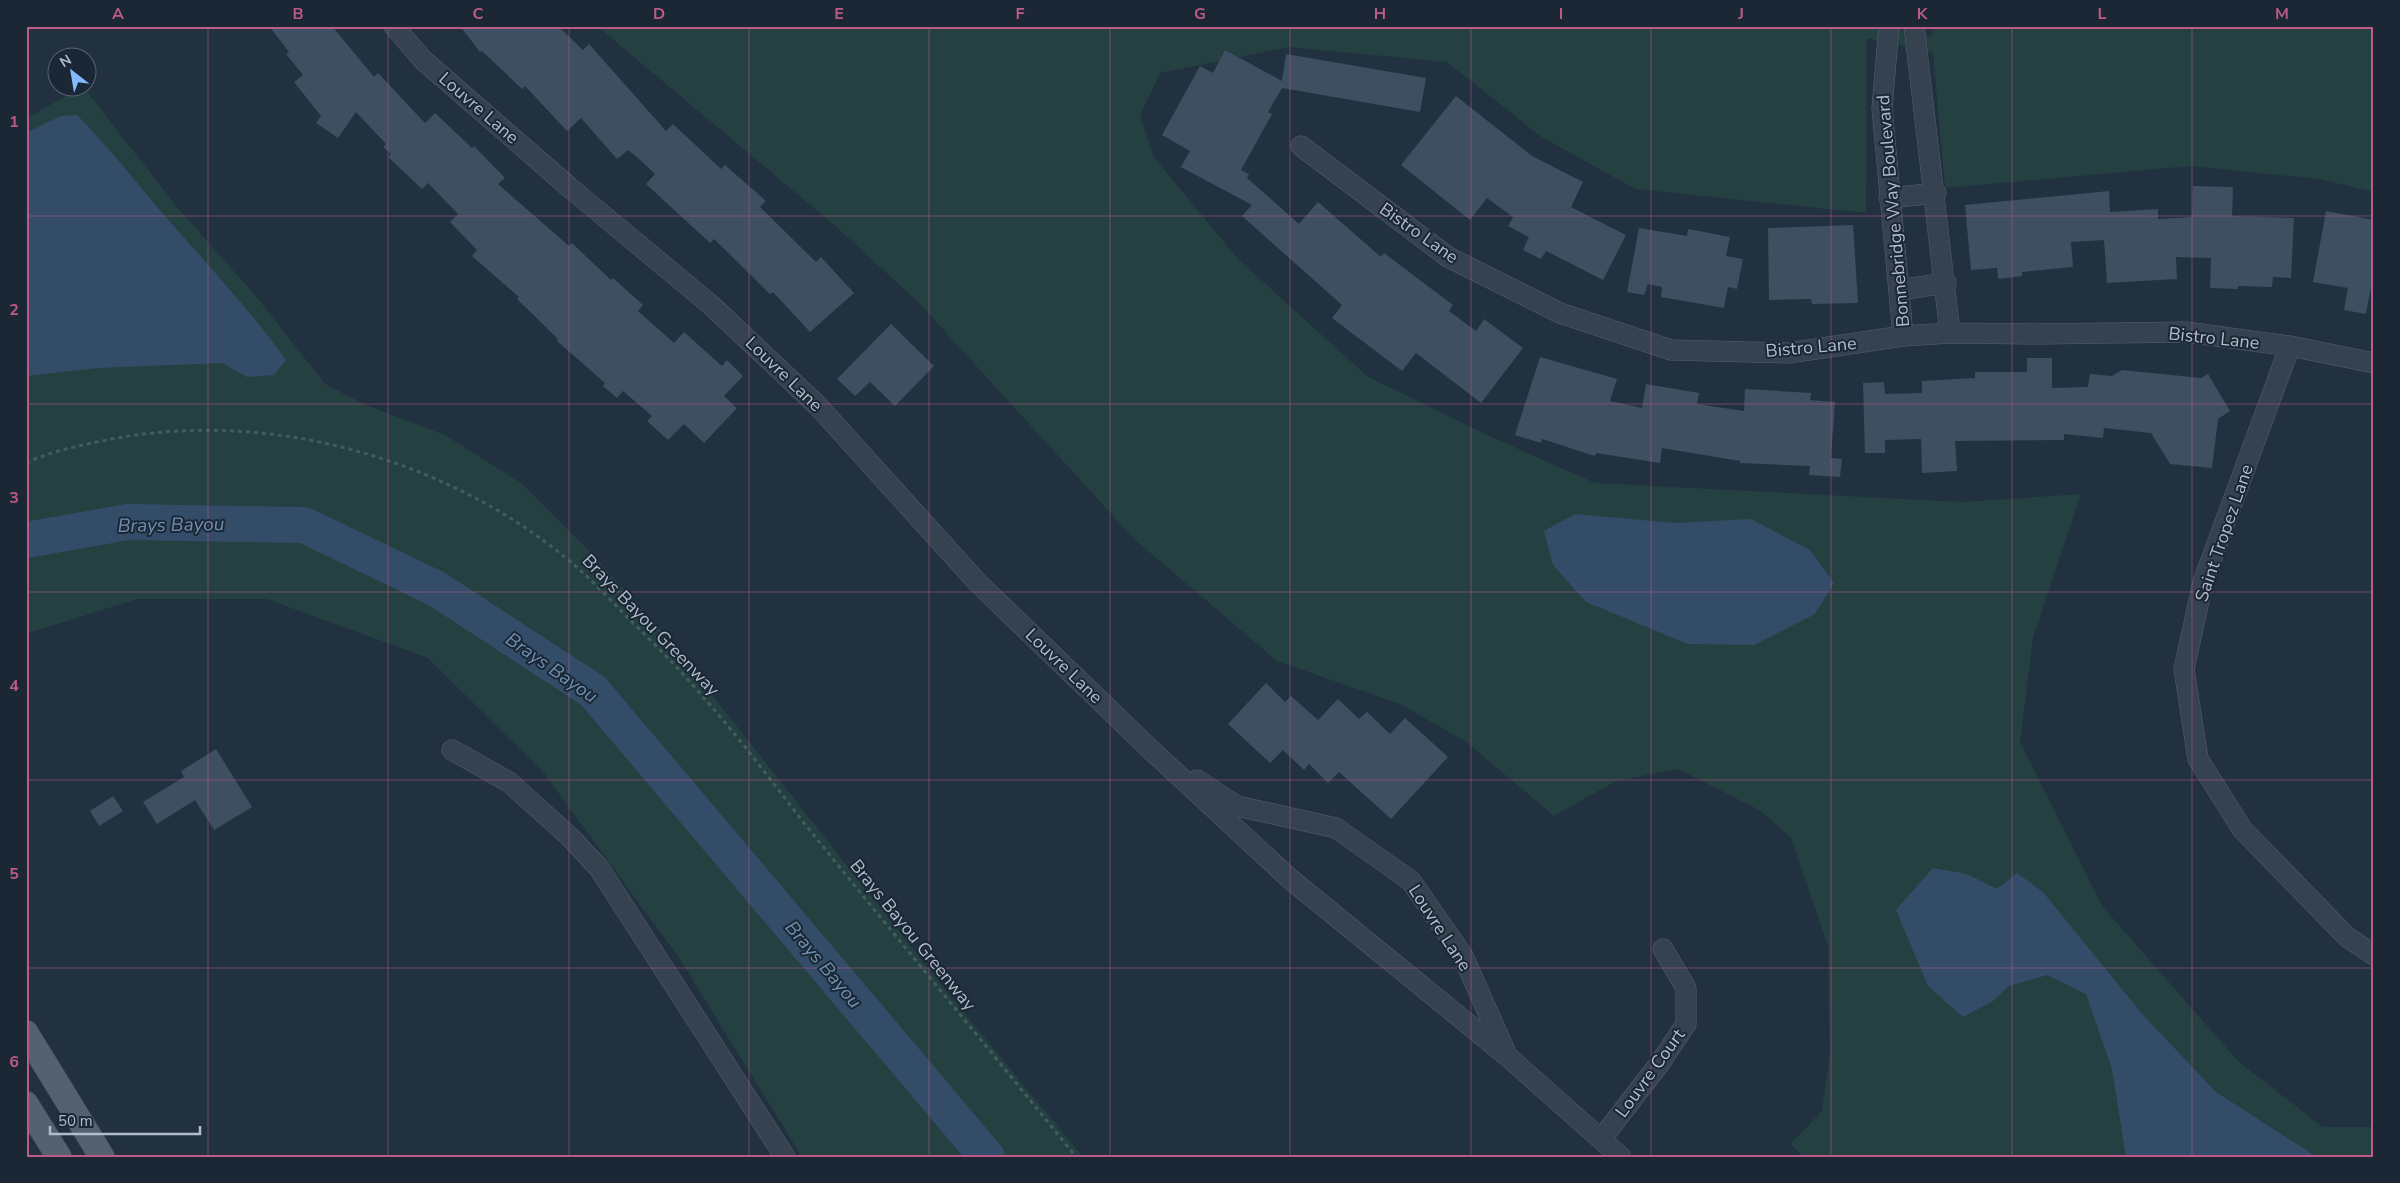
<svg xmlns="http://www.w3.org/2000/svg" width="2400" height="1183" font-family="'Nunito Sans',sans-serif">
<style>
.green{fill:#244041}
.water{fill:#334d69}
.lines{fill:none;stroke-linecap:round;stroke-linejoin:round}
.river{stroke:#334d69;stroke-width:36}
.building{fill:#3d4f60}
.minor-casing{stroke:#54606e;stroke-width:21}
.major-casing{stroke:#424e5c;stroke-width:26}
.path{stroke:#425d5e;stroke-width:3;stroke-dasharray:4 4;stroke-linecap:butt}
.minor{stroke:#364250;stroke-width:20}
.major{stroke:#546170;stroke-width:25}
.grid{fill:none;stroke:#bc5a88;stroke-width:1;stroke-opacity:0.55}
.labels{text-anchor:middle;stroke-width:4;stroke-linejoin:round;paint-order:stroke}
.street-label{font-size:18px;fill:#b2bdcb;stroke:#1b2735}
.water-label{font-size:19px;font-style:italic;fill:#6f90b1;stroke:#1b2735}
.neatline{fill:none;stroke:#bc5a88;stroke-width:2}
.grid-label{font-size:16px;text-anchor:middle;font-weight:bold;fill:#bc5a88}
</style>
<rect width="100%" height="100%" fill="#213140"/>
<path class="green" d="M597 26H1884L1932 36V26H2374V192L2319 179 2190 166 1945 188 1933 53 1867 38 1866 213 1635 189 1540 136 1447 62 1289 47 1160 73 1140 116 1154 157 1237 258 1368 377 1496 439 1595 483 1962 502 2081 494 2033 638 2020 742 2102 906 2239 1062 2323 1127H2374V1157H1804L1790 1144 1822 1111 1830 1053 1828 946 1791 838 1761 811 1678 769 1616 781 1554 816 1465 741 1400 704 1277 661 1134 539 918 302 840 230Z
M79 88H84L177 207 255 295 325 384 366 405 445 435 521 483 588 550 660 629 947 992 1083 1157H802L679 958 544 773 428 658 267 599H137L26 634V119Z"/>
<path class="water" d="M77 115C108 146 135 181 164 215 206 263 249 309 286 360L274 375 247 377 222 363 98 368 26 376V133L61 116Z
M1575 514 1675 523 1751 519 1810 550 1834 583 1815 614 1754 645 1688 644 1586 602 1553 565 1544 531Z
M1933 868 1967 874 1997 889 2017 873 2043 892 2143 1015 2216 1092 2312 1154 2313 1157H2126L2112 1069 2086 994 2047 975 2009 986 1993 1001 1963 1017 1928 986 1896 910Z"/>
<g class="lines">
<path class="river" d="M26 540 128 522 304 525 437 589 593 691 987 1157"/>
</g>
<path class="building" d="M269 26H332L374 77 378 73 425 123 435 113 472 148 474 146 505 178 498 184 569 246 572 243 611 280 613 278 643 305 638 311 674 343 684 332 722 366 727 360 743 376 724 396 737 408 704 443 684 424 668 440 647 421 652 416 623 391 617 398 603 386 605 383 557 341 558 339 517 299 519 297 472 256 477 250 450 222 458 214 428 183 422 189 388 157 391 154 383 147 386 144 356 112 338 138 316 123 321 116 294 82 303 75 286 54 289 52Z
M460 26H558L583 50 589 44 666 131 673 124 721 169 725 165 766 201 760 207 816 262 821 257 854 293 810 332 773 292 770 294 714 239 710 243 646 184 655 174 638 158 628 150 617 159 581 118 567 131 525 86 522 89 482 51 480 52Z
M1225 50 1282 81 1286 54 1426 78 1420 112 1282 88 1268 112 1272 114 1241 170 1249 174 1247 178 1299 224 1318 202 1381 257 1384 253 1453 305 1449 311 1476 331 1484 319 1523 348 1481 403 1416 353 1402 371 1332 318 1342 305 1242 216 1252 205 1181 167 1190 151 1162 135 1200 66 1213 73Z
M1456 96 1532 156 1583 182 1571 207 1626 235 1603 280 1546 251 1541 259 1523 250 1529 237 1508 226 1513 217 1487 198 1470 220 1401 165Z
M2193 186 2233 187 2232 216 2294 218 2291 278 2273 277 2272 287 2238 286V289L2210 288 2211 258 2176 257 2177 279 2107 283 2104 240 2071 242 2073 267 2022 272V276L1998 279 1997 268 1971 270 1965 205 2109 191 2110 212 2158 209V219L2192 217Z
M2326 211 2374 220V288L2371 287 2366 314 2344 310 2348 288 2313 282Z
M1853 225 1858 303 1812 304 1811 299 1769 300 1768 228Z
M1639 228 1687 236 1688 229 1730 237 1726 256 1743 259 1737 289 1728 287 1724 308 1661 297 1662 287 1648 284 1644 295 1627 292Z
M891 324 934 366 895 406 870 382 855 396 837 379Z
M1540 357 1617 379 1610 401 1642 408 1646 384 1699 393 1697 404 1744 411 1745 389 1811 393 1810 400 1835 402 1831 458 1842 459 1840 477 1809 475 1810 466 1740 463V461L1662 448 1660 463 1596 453 1595 456 1542 439 1541 443 1515 435Z
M2027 358H2052V388L2088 387 2090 374 2112 376 2122 370 2201 378 2208 374 2230 411 2218 419 2212 468 2170 464 2151 433 2104 428 2103 438 2064 434V440L1955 441 1957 471 1922 473 1921 439 1885 440V453H1865L1863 383 1884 382 1885 394 1922 393V381L1975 378V372H2027Z
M1266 683 1285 702 1291 696 1318 720 1338 699 1359 719 1367 712 1390 734 1405 718 1448 757 1391 819 1339 772 1328 783 1309 764 1304 770 1283 750 1270 763 1228 724Z
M216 749 252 807 214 830 195 800 157 824 143 802 184 777 181 771Z
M113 796 123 811 99 826 90 811Z"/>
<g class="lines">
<g class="minor-casing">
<path id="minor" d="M394 26 423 60 569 187 711 305 818 406 978 583 1149 748 1289 878 1506 1055 1621 1157
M1889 26 1882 108 1903 336
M1914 26 1950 333
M1301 146 1448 257 1560 313 1671 350 1789 353 1903 336 1950 333 2039 334 2186 332 2290 346 2374 363
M1889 198 1936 193
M1899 290 1946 283
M2290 346 2203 582 2184 669 2198 759 2242 829 2347 937 2374 955
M452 750 509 782 570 837 599 868 785 1157
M1197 780 1237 806 1336 828 1411 881 1463 956 1505 1051
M1602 1138 1660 1063 1686 1024V988L1663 949"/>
</g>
<g class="major-casing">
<path id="major" d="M26 1033 102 1157
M26 1104 59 1157"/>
</g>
<path class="path" d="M26 463C54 450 82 445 112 439 264 410 434 455 556 550 582 570 604 593 626 616 650 640 675 664 697 690 735 732 769 778 804 823 894 935 986 1045 1076 1157"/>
<use href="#minor" class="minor"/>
<use href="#major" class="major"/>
</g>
<path class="grid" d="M208 26V1157M388 26V1157M569 26V1157M749 26V1157M929 26V1157M1110 26V1157M1290 26V1157M1471 26V1157M1651 26V1157M1831 26V1157M2012 26V1157M2192 26V1157M26 216H2374M26 404H2374M26 592H2374M26 780H2374M26 968H2374"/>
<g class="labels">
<g class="street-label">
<text transform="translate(479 108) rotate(41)" y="6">Louvre Lane</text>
<text transform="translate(1893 211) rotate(-95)" y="6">Bonnebridge Way Boulevard</text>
<text transform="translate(1419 233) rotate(35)" y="6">Bistro Lane</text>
<text transform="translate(2214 338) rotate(6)" y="6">Bistro Lane</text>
<text transform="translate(1811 347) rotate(-5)" y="6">Bistro Lane</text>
<text transform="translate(784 374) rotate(44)" y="6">Louvre Lane</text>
<text transform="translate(2224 533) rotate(-71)" y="6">Saint Tropez Lane</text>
<text transform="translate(651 625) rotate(46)" y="6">Brays Bayou Greenway</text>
<text transform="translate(1064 666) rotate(44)" y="6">Louvre Lane</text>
<text transform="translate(1440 928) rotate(57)" y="6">Louvre Lane</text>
<text transform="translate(913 935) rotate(51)" y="6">Brays Bayou Greenway</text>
<text transform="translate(1650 1073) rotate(-54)" y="6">Louvre Court</text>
</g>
<g class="water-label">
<text transform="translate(171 524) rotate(-1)" y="7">Brays Bayou</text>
<text transform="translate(552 667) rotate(35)" y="7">Brays Bayou</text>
<text transform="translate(824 964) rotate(50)" y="7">Brays Bayou</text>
</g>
</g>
<rect width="2400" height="1183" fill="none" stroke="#1b2735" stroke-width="55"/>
<g transform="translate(72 72) rotate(329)"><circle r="24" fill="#1b2735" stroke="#576371"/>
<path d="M0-4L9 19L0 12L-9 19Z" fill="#83bbff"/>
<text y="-8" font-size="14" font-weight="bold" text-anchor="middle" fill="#b2bdcb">N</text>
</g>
<path d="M50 1126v8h150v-8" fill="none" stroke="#b2bdcb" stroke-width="2.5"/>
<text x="58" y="1126" font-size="15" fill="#b2bdcb" stroke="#1b2735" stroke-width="4" paint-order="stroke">50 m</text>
<rect x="28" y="28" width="2344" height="1128" class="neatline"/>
<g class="grid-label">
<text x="118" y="19">A</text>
<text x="298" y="19">B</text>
<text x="478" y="19">C</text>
<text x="659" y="19">D</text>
<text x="839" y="19">E</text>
<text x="1020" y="19">F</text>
<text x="1200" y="19">G</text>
<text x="1380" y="19">H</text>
<text x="1561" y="19">I</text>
<text x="1741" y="19">J</text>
<text x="1922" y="19">K</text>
<text x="2102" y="19">L</text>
<text x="2282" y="19">M</text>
<text x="14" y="127">1</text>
<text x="14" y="315">2</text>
<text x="14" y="503">3</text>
<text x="14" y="691">4</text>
<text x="14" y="879">5</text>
<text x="14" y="1067">6</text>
</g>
</svg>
